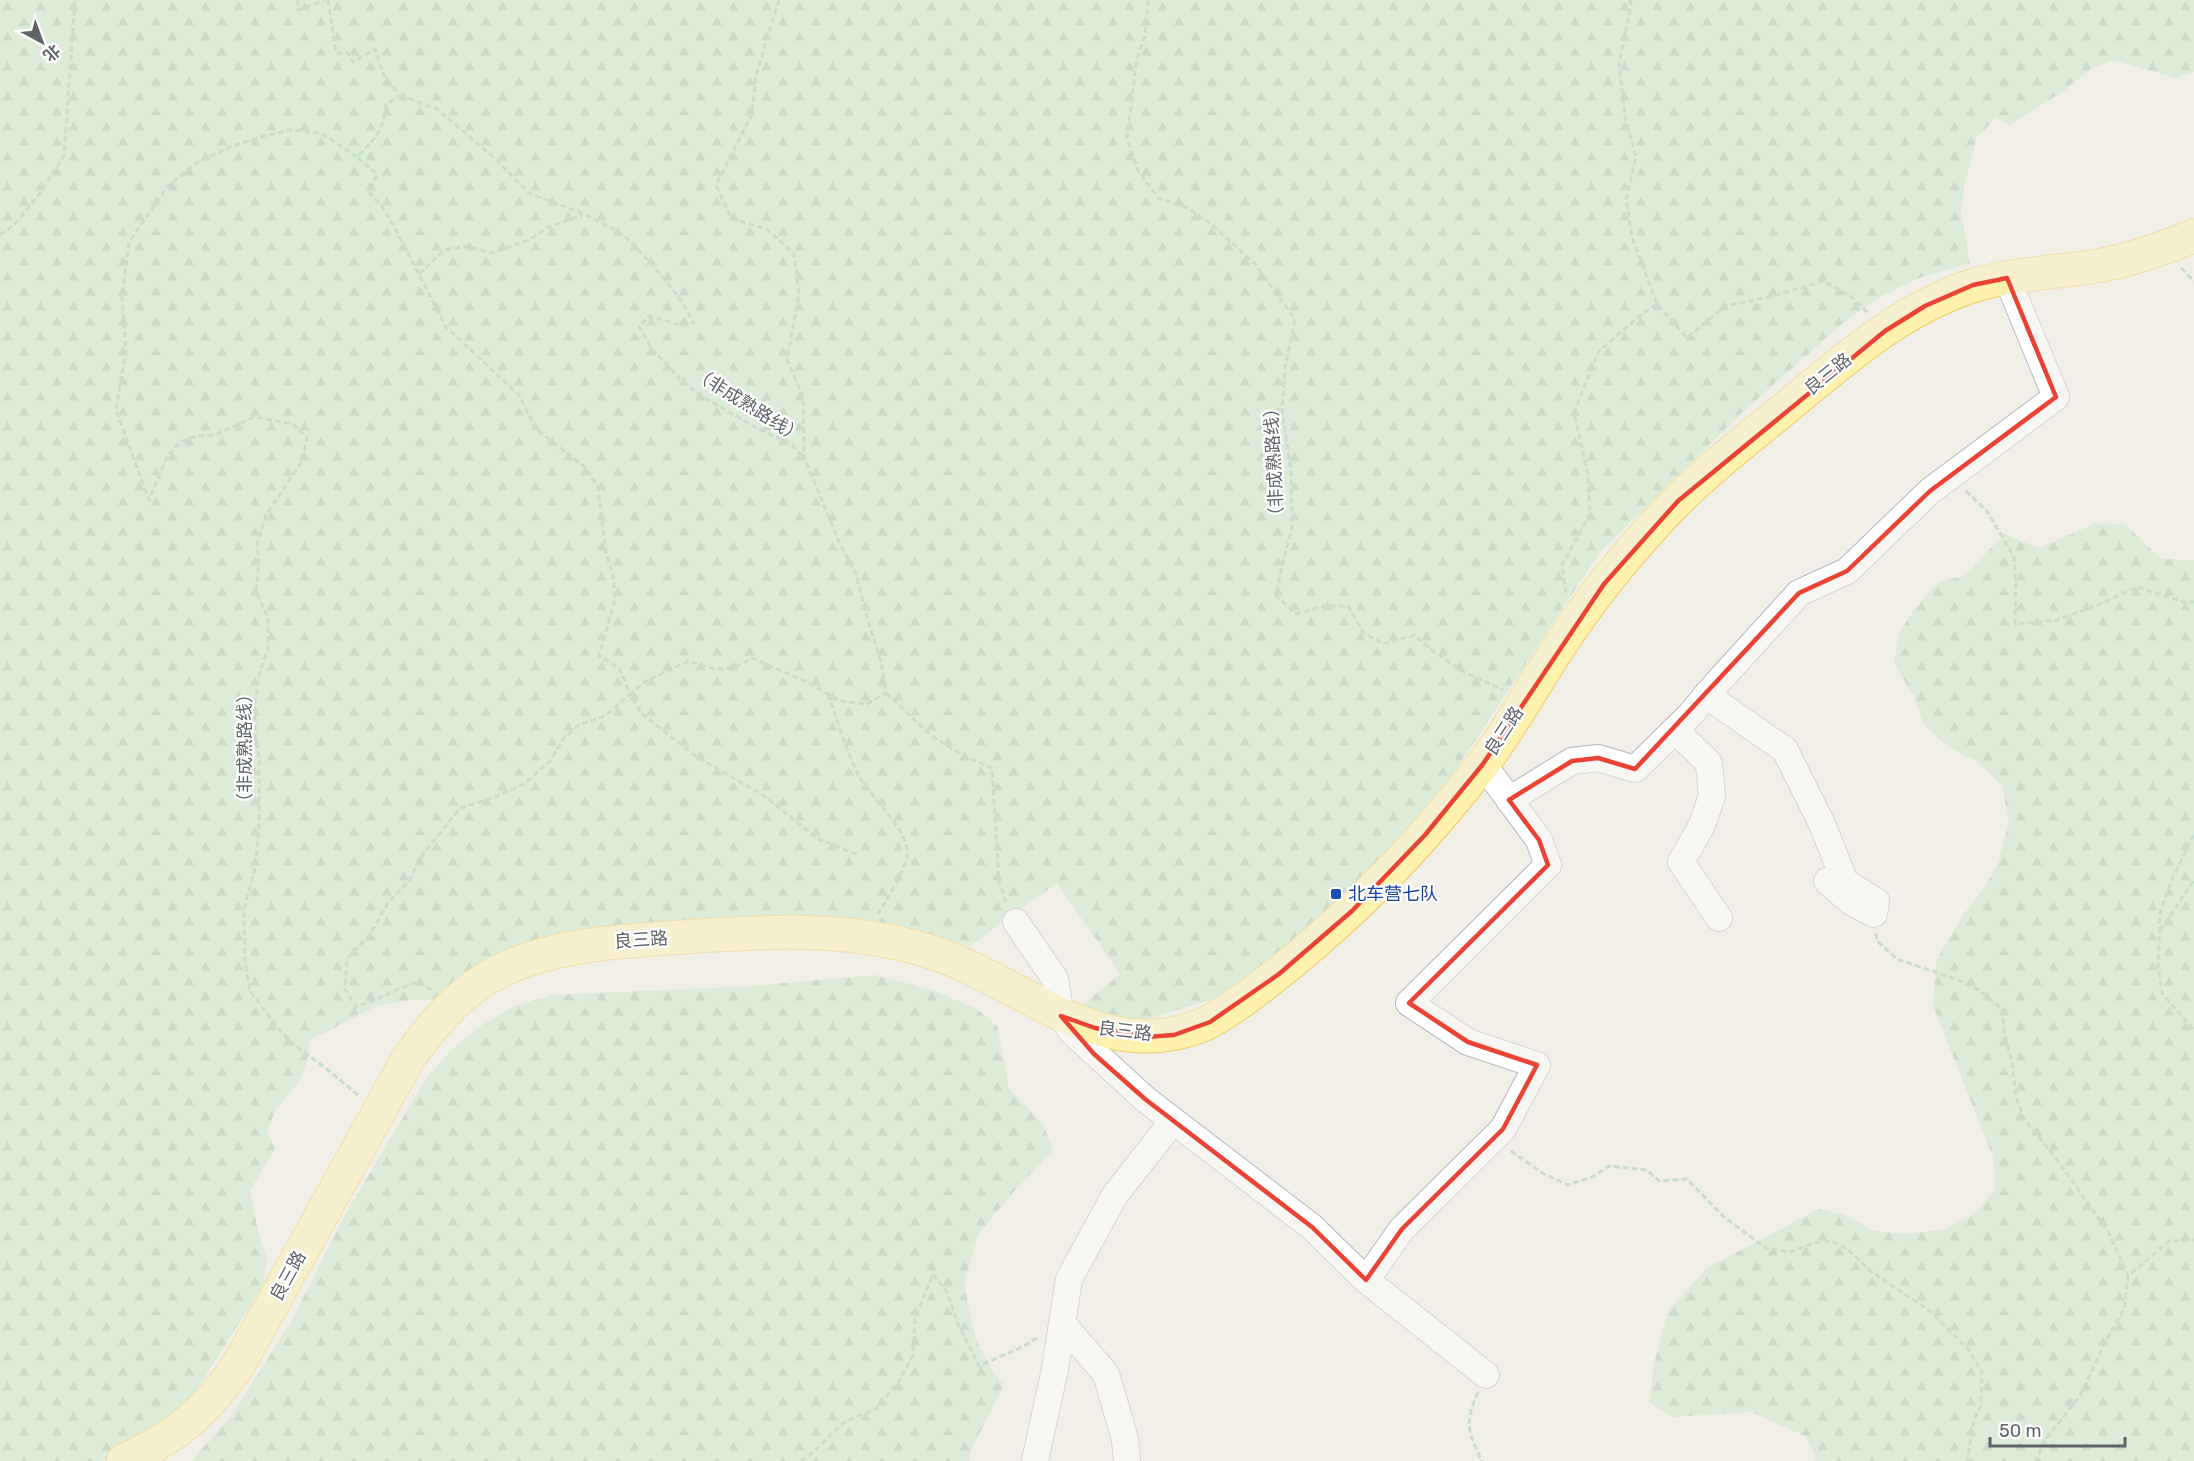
<svg xmlns="http://www.w3.org/2000/svg" width="2194" height="1461" font-family="Rubik,'Noto Sans SC',sans-serif">
<style>
.forest{fill:url(#forest-firs)}
.lines{fill:none;stroke-linecap:round;stroke-linejoin:round}
.minor-casing{stroke:#b5b8bc;stroke-width:28}
.major-casing{stroke:#f2c960;stroke-width:35}
.path{stroke:#9cc7a9;stroke-width:3;stroke-dasharray:6 3;stroke-linecap:butt}
.minor{stroke:#fff;stroke-width:26}
.major{stroke:#fff2af;stroke-width:33}
.marked{fill:none;stroke:#ea4335;stroke-width:4.5;stroke-linejoin:round}
.transit-dot{fill:#1a4fb4;stroke:#fff;stroke-width:2}
.labels{text-anchor:middle;stroke-width:4.5;stroke-linejoin:round;paint-order:stroke}
.street-label{font-size:18px;fill:#5f6368;stroke:#fff}
.transit-label{font-size:18px;fill:#164399;stroke:#fff;text-anchor:start}
</style>
<defs>
<pattern id="forest-firs" width="22" height="20" patternUnits="userSpaceOnUse" patternTransform="scale(1.5)"><rect width="22" height="20" fill="#c5e8c5"/><path d="M5 1l3.5 6h-7zM16 11l3.5 6h-7z" fill="#a3c0a4"/></pattern>
</defs>
<rect width="100%" height="100%" fill="#f1efe8"/>
<path class="forest" d="M0 0H2194V72L2176 78 2113 60 2092 68 2065 90 2010 125 1996 118 1977 137 1965 181 1961 213 1970 263 1919 278 1898 288 1873 301 1842 324 1747 408 1600 552 1455 771 1377 866 1328 916 1221 997 1147 1019 1116 1017 1081 1006 1120 974 1057 883 970 946 935 935 900 929 823 925 460 982 432 1000H410L377 1006 310 1040 307 1062 300 1080 275 1111 267 1132 275 1149 250 1190 258 1231 267 1259 263 1285 191 1399 168 1423 112 1458 101 1461H0Z
M2096 523 2125 524 2161 559 2194 560V1461H1815L1816 1457 1805 1436 1752 1412 1672 1417 1649 1402 1654 1364 1668 1311 1708 1267 1819 1209 1845 1215 1874 1231 1905 1234 1942 1230 1974 1215 1995 1189 1993 1157 1933 1006 1936 961 1963 915 1982 891 1998 864 2009 822 2002 785 1976 761 1950 748 1924 725 1914 696 1894 664 1898 635 1913 611 1938 582 1964 576 2004 534 2039 548Z
M875 975 933 990 977 1009 997 1026 1009 1088 1044 1126 1053 1150 1007 1199 978 1235 964 1284 975 1337 991 1369 1004 1385 969 1454 970 1461H191L231 1416 290 1324 345 1215 426 1079 452 1049 479 1027 512 1007 552 995 751 986Z"/>
<g class="lines">
<g class="minor-casing">
<path id="minor" d="M1706 695 1785 750 1822 824 1845 882 1876 901 1874 914 1851 902 1827 881
M1675 730 1709 763 1712 796 1702 825 1681 862 1719 918
M1509 800 1572 761 1598 758 1635 769 1689 716 1718 682 1799 593 1847 571 1930 491 2056 397 2007 278
M1016 922 1055 979 1061 1016 1071 1031 1145 1099 1312 1227 1366 1280 1402 1229 1503 1129 1537 1065 1468 1042 1409 1003 1548 865 1539 840 1483 764
M1366 1280 1486 1375
M1062 1323 1106 1374 1125 1439 1127 1461
M1035 1461 1055 1369 1069 1279 1115 1195 1173 1121"/>
</g>
<g class="major-casing">
<path id="major" d="M123 1461C177 1437 207 1411 239 1364L408 1059C434 1023 460 990 502 970 556 944 624 941 683 937 765 931 851 926 931 952 1023 981 1101 1068 1205 1024 1215 1019 1224 1013 1233 1007 1263 986 1291 964 1318 940 1379 887 1433 829 1482 765 1515 722 1540 673 1571 629 1602 584 1637 542 1675 503 1708 470 1745 441 1782 411 1840 363 1900 309 1972 286 2009 274 2051 273 2090 267 2126 262 2161 249 2194 236"/>
</g>
<path class="path" d="M298 0V10L325 0
M328 0 336 53H348L353 62 375 49 384 76 400 95 386 105C384 131 374 140 357 157L377 174 369 192 383 208 395 228 446 327 519 395 536 429 586 468 598 487 606 554 613 574 615 599 599 656 619 668 630 694 646 681 689 661C715 670 727 674 752 658L807 682 840 701 867 704 886 693
M779 0 756 75 752 114 716 185 732 219 767 229 794 254 799 294 787 360 803 397 804 457 840 544 856 574 866 614 881 662 886 692
M1148 0 1145 36 1137 58 1127 139 1138 170 1158 198 1186 207 1210 223 1255 264 1295 319 1285 367 1282 411 1291 470 1292 528 1282 566 1276 596 1296 614 1324 606H1348L1364 633 1383 644 1415 635 1433 651 1462 671 1503 690
M1630 0 1631 5 1619 63 1625 116 1636 157 1626 200 1632 237 1657 304 1687 338 1725 306 1770 297 1823 281 1852 297 1868 313
M400 95 437 109 492 156 529 193 584 214 620 232 648 260 678 296 694 323 676 324 649 316 639 327 653 350 677 376 698 394 757 428 791 444 802 456
M357 157 321 133 290 130 264 136 230 147 198 162 168 186 129 242 122 297 126 350 116 410 149 500 167 457 180 442 196 436 215 435 254 417 293 424 307 438 301 463 266 515 257 544 259 563 256 592 268 618V648L258 678 255 707V731L259 758V830L255 868 244 909 245 961 250 991 280 1031 293 1044 327 1069 359 1096
M0 235 14 225 38 196 64 156 75 0
M2181 268 2194 281
M419 274 444 250 468 246 491 253 529 240 547 228 582 215
M1966 491 1987 511 2014 557 2016 583 2015 624 2057 620 2100 604 2137 587 2184 602H2194
M1566 593 1562 565 1590 514 1588 475 1574 412 1599 351 1642 314 1657 304
M886 693 932 736 962 755 992 768 999 881 1006 903
M828 694C838 721 848 760 864 784 877 803 911 834 907 857 905 870 885 903 878 914
M2194 835 2173 877 2160 913 2158 966 2162 993 2194 1030
M2160 931 2194 880
M1876 933 1877 941 1897 959 1961 981 1979 990 2002 1009 2005 1036 2012 1062 2016 1097 2024 1119 2055 1157 2109 1233 2128 1276
M432 990 417 982C396 989 377 1000 356 1007L345 989 347 959 371 933 388 903 409 881 420 858 460 808 493 798 524 784 550 761 564 738 579 725 605 716 630 694 641 713 697 757 763 795 818 839 859 855
M1511 1151 1544 1174 1568 1185 1594 1176 1609 1166 1647 1170 1659 1181 1687 1179 1724 1217 1767 1249 1791 1252 1813 1243 1831 1241 1847 1249 1873 1273 1930 1311 1969 1350 1982 1372 1981 1405 1974 1420 1967 1461
M1478 1392C1464 1424 1468 1431 1482 1461
M801 1461 812 1453 843 1423 877 1408 899 1381 913 1355 915 1318 933 1274 947 1292 958 1324 979 1366 1022 1347 1037 1338
M2041 1461 2037 1458 2045 1440 2080 1396 2105 1343 2124 1309 2128 1276 2169 1241 2194 1240"/>
<use href="#minor" class="minor"/>
<use href="#major" class="major"/>
</g>
<path d="M0 0H2194V1461H0ZM2007 278 2056 397 1930 491 1847 571 1799 593 1635 769 1598 758 1572 761 1509 800 1539 840 1548 865 1409 1003 1468 1042 1537 1065 1503 1129 1402 1229 1366 1280 1312 1227 1145 1099 1094 1054 1061 1016 1095 1028 1146 1037 1174 1035 1210 1022 1279 974 1352 911 1425 835 1483 764 1604 584 1678 501 1885 331 1925 306 1973 285Z" fill="#f1efe8" fill-opacity=".55" fill-rule="evenodd"/>
<path class="marked" d="M2007 278 2056 397 1930 491 1847 571 1799 593 1635 769 1598 758 1572 761 1509 800 1539 840 1548 865 1409 1003 1468 1042 1537 1065 1503 1129 1402 1229 1366 1280 1312 1227 1145 1099 1094 1054 1061 1016 1095 1028 1146 1037 1174 1035 1210 1022 1279 974 1352 911 1425 835 1483 764 1604 584 1678 501 1885 331 1925 306 1973 285Z"/>
<rect class="transit-dot" x="1330" y="888" width="12" height="12" rx="3"/>
<g class="labels">
<g class="street-label">
<text transform="translate(1828 374) rotate(-39)" y="6">良三路</text>
<text transform="translate(748 405) rotate(32)" y="6">（非成熟路线）</text>
<text transform="translate(1274 462) rotate(-93)" y="6">（非成熟路线）</text>
<text transform="translate(1504 731) rotate(-57)" y="6">良三路</text>
<text transform="translate(245 748) rotate(-90)" y="6">（非成熟路线）</text>
<text transform="translate(641 940) rotate(-4)" y="6">良三路</text>
<text transform="translate(1125 1031) rotate(7)" y="6">良三路</text>
<text transform="translate(288 1276) rotate(-61)" y="6">良三路</text>
</g>
<g class="transit-label">
<text x="1348" y="900">北车营七队</text>
</g>
</g>
<g transform="translate(42 42) rotate(139)" stroke="#ffffff" stroke-width="4.5" paint-order="stroke">
<path d="M0-4.5L10 22L0 15L-10 22Z" fill="#5f6368"/>
<text y="-9" font-size="16" font-weight="bold" text-anchor="middle" fill="#5f6368">北</text>
</g>
<path d="M1990 1437v9h135v-9" fill="none" stroke="#5f6368" stroke-width="3"/>
<text x="1999" y="1437" font-size="18" fill="#5f6368" stroke="#ffffff" stroke-width="4.5" paint-order="stroke">50 m</text>
</svg>
